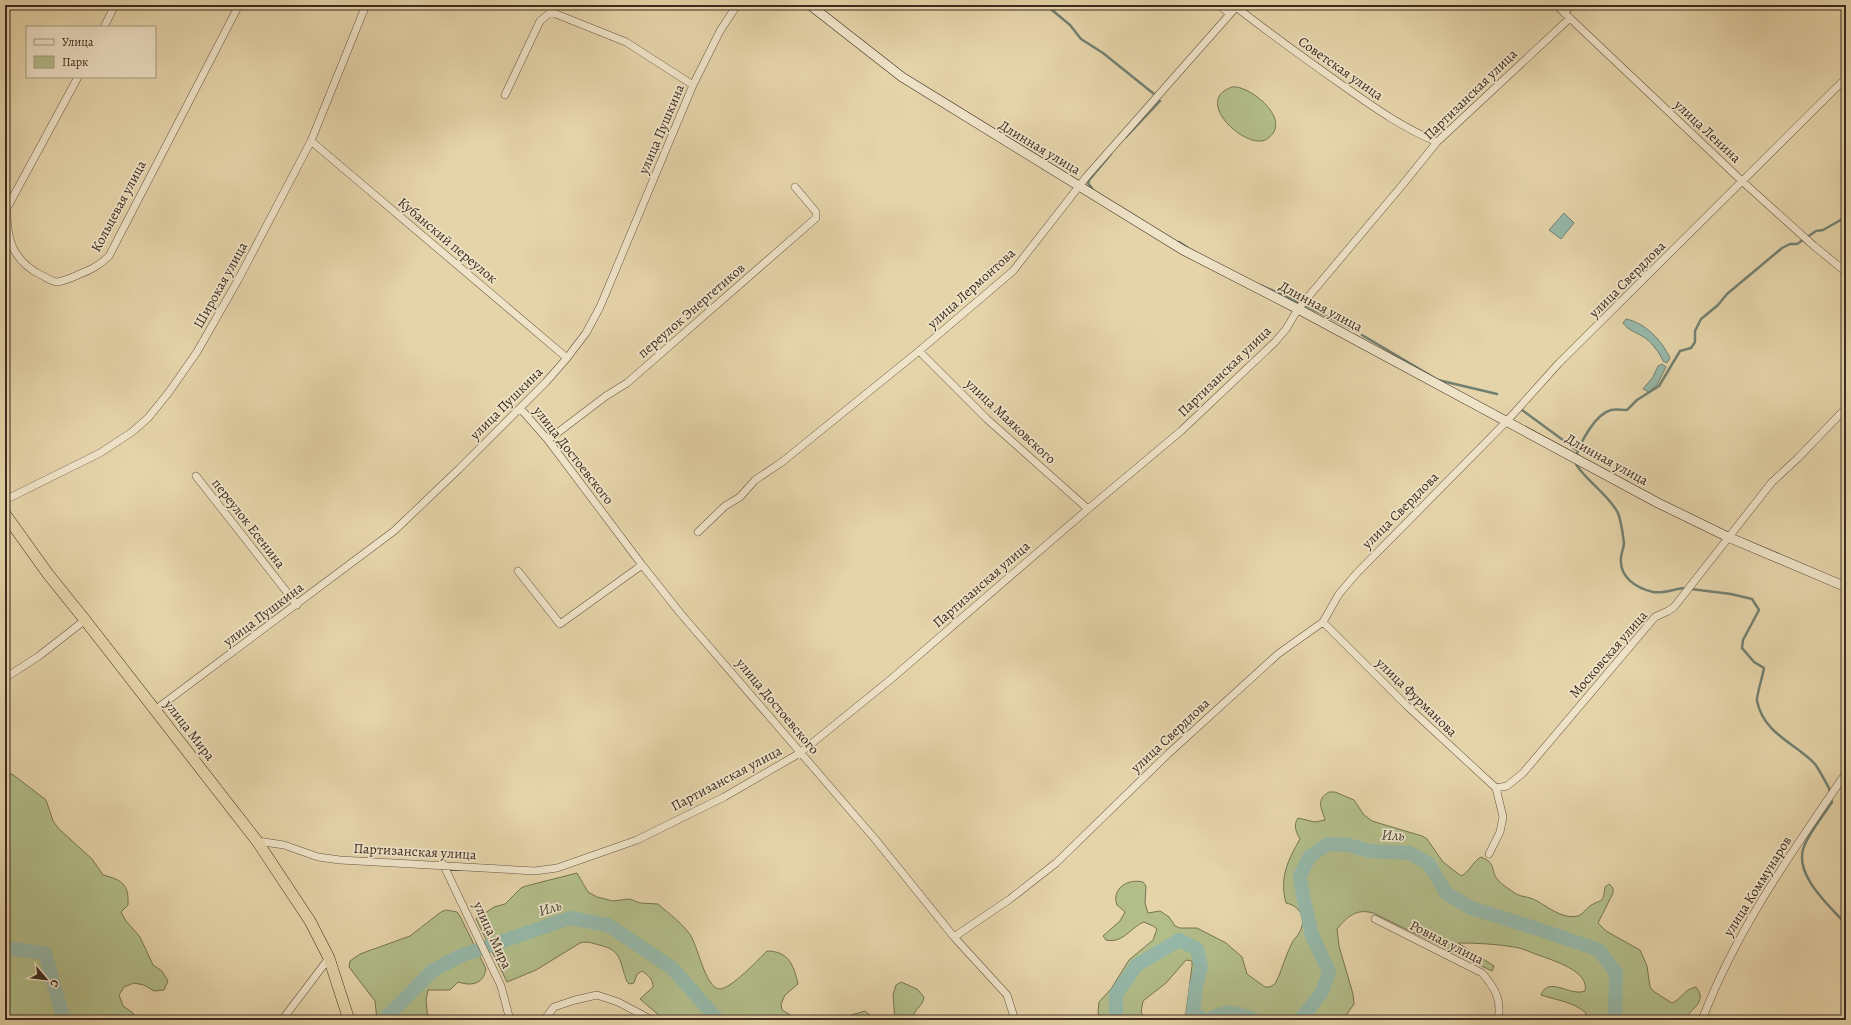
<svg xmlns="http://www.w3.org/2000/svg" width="1851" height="1025" font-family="Alegreya,serif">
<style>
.green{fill:#b2bd8a;stroke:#767454}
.water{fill:#96b8a9;stroke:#728071}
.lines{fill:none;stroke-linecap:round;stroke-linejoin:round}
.stream{stroke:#728071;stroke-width:2.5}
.river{stroke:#96b8a9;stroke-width:14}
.minor-casing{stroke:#665541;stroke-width:8}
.secondary-casing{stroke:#3b2b1e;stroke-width:10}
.trunk-casing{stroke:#3b2b1e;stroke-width:12}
.minor{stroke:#eee2c7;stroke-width:7}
.secondary{stroke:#eee2c7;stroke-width:9}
.trunk{stroke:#e5d3a9;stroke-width:11}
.labels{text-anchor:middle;stroke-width:3.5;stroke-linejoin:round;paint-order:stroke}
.street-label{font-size:14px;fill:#3b2b1e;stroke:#eee2c7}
.water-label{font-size:15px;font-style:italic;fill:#4d473a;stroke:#eee2c7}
</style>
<rect width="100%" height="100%" fill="#e5d3a9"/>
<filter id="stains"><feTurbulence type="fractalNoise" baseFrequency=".005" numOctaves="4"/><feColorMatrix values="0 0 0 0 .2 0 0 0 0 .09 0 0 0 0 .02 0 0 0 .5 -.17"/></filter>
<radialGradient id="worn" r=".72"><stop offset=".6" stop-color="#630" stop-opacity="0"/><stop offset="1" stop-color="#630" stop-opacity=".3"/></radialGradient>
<path class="green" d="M1232 87C1248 84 1295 120 1267 139 1248 152 1191 101 1232 87Z
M12 774 46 800 53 821 59 829 92 859 103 875C122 880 129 884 128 905L121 912 126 921 140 937 153 965 162 971 168 981 164 990 154 991 144 985 134 983 124 987 119 995 123 1006 133 1013 134 1020H5V776Z
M1329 792H1335L1354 800 1364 815 1372 821 1422 836 1427 839 1443 862 1461 876C1470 872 1472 862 1481 857 1497 863 1490 871 1498 880 1502 885 1508 888 1513 892 1520 897 1525 896 1533 899 1546 905 1562 920 1578 916 1583 914 1586 909 1590 906 1602 898 1603 905 1605 887L1609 884 1613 888V893L1598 923 1606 931 1640 950 1647 966 1650 987 1653 991 1672 1003C1682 999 1684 989 1696 987 1709 1003 1688 1009 1686 1020H1584L1586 1013C1574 1002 1556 1000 1541 995 1548 975 1570 997 1585 991 1590 971 1552 960 1538 955 1530 952 1522 948 1514 947 1496 944 1477 943 1458 943L1494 966 1492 971 1373 913C1356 908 1347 917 1337 929L1339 946 1353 994 1354 1004 1343 1020H1185L1192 966V961L1186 960 1166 983 1143 1001 1141 1012 1146 1020H1101L1098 1013 1099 1002 1111 989 1129 960 1153 940 1157 929 1153 926 1144 922C1131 927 1123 944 1106 940L1103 936 1120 921 1125 912 1117 905C1111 889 1128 878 1143 882L1146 886 1145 903 1148 913 1160 911 1169 917 1175 926 1180 928H1197L1226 943 1242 957 1247 974 1265 987H1270L1275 984C1282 971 1285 956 1292 943 1293 940 1297 937 1299 933 1307 920 1301 906 1286 903 1279 878 1288 860 1300 839 1296 832 1293 825 1298 818L1315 822 1325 820C1322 809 1315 800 1329 792Z
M577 873 588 892 597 897 613 901 630 899 640 903 658 904C667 912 687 927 692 938 698 949 706 987 719 989 730 990 759 959 767 951 789 951 794 966 798 984L785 995 781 1004 782 1010 799 1020H668L661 1017 640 999 653 987C653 979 648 975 642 971L637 974 634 983 629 984C625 980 626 977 624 973 619 955 617 949 599 945 592 943 587 941 580 943L536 970 507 982 476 919 494 907 505 904 521 888 526 886Z
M446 910 457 912 460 916 486 969C483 985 471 986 458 982L450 990H428L426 1000 428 1020H377L375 1001 349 967 350 961 360 954 410 936 441 912Z
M901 982 917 989 924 997C923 1006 913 1010 912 1020H895L893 995 896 985Z
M865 1011 870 1015 871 1020H834Z"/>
<path class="water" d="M1564 213 1574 223 1561 239 1549 230Z
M1626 319C1646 323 1662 341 1670 358L1667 363 1663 361C1659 352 1651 341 1642 336 1635 332 1628 330 1623 323Z
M1662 364 1666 367 1657 385 1649 392 1643 389 1653 377 1658 366Z"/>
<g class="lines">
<path class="stream" d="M1046 5 1070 25 1081 39 1103 53 1154 94
M1126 137 1160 101
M1093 190 1088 183 1090 179 1111 154
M1179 242 1188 248
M1260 285 1298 302
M1304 305 1358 332
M1362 335 1438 380 1497 394
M1522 410 1578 451
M1576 457C1580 443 1595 414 1611 410 1615 409 1622 410 1627 410L1637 400 1659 386 1680 351 1691 348 1695 342V331L1701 319 1718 305 1727 294 1782 248 1790 244H1797L1816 231 1823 230 1846 217
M1575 462C1582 478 1608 493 1618 513 1621 521 1623 535 1624 543 1624 548 1621 553 1621 558 1619 577 1636 588 1653 592 1665 594 1675 588 1686 588
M1691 589 1731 594 1752 599 1759 610 1743 640 1742 648 1754 662 1764 668C1763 675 1756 697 1757 701 1764 734 1795 743 1815 764 1820 771 1825 781 1829 788L1830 793
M1831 798 1832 802C1823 816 1812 829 1805 844 1791 872 1828 905 1846 924"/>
<path class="river" d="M5 948 45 953 64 1020
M384 1020 432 971 460 956 570 918 608 925 672 968 718 1020
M1116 1020V994L1137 965 1179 940 1197 949 1201 967 1196 987 1193 1012 1203 1020
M1209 1020C1226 1009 1237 1012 1255 1020
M1300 1020 1322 992 1329 972 1312 935 1304 900 1300 876 1310 856 1328 844 1348 845 1369 851 1410 853 1429 864 1446 893 1471 908 1538 929 1599 950 1616 973 1615 1020"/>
<g class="minor-casing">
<path id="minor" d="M1219 5 1230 14
M1556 5 1743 182 1814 246 1846 272
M1236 7C1272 35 1308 61 1345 87 1375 108 1403 128 1437 142
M1564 13 1571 5
M104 27 115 5
M78 77 7 208C6 239 13 262 43 276 47 278 53 282 57 282 65 281 73 277 80 274 92 269 100 265 109 256L239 5
M505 95 540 21 551 12 626 42 693 85
M311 141 567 358
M919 351 987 419 1088 509
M520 408 548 440 642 565 681 614 875 839 954 937 1007 995 1015 1020
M548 440 606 396 627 383 816 218V212L795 187
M196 476 297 605
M5 500 100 453 132 432 148 418 169 392 197 352 238 280 311 141 366 5
M698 532 725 506 740 497 755 480 782 462 919 351 1013 271 1087 176 1238 5
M518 571 560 624 642 565
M1323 622 1406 705 1496 788
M5 678 39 656 85 620
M155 710 394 531 459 469 546 382 567 358 586 333 600 307 693 85 720 31 737 5
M257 841 284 845 318 857 340 860 535 871 557 868 637 840 724 797 800 753 890 680 1088 509 1181 431 1275 342 1286 329 1298 309 1404 183 1437 142 1570 18
M1489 854 1500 832 1503 817 1496 788 1507 786 1523 773 1655 617 1668 611 1674 607 1772 482 1798 458 1846 408
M443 864 501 986 510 1020
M1375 919 1482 973C1495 988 1502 1000 1498 1020
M954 937 1010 899 1056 863 1168 754 1278 654 1323 622 1339 594 1356 574 1507 421 1559 363 1846 78
M282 1020 329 958
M544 1020 554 1007 575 1000 597 995 618 1002 652 1020
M1702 1020C1736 930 1792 852 1846 773"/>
</g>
<g class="secondary-casing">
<path id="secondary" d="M810 5 902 77 1183 250 1298 309 1658 503 1728 537 1846 587"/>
</g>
<g class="trunk-casing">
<path id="trunk" d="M5 514 48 574 85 620 257 841 310 921 329 958 349 1020"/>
</g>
<use href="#minor" class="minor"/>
<use href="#secondary" class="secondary"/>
<use href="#trunk" class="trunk"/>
</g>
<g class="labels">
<g class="street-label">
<text transform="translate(1341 68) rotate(35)" y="5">Советская улица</text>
<text transform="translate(1470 94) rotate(-44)" y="5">Партизанская улица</text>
<text transform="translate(661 129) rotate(-67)" y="5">улица Пушкина</text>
<text transform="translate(1708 131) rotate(43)" y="5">улица Ленина</text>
<text transform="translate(1040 147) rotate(31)" y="5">Длинная улица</text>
<text transform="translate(118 206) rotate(-62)" y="5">Кольцевая улица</text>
<text transform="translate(448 240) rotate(40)" y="5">Кубанский переулок</text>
<text transform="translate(1627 279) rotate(-45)" y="5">улица Свердлова</text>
<text transform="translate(220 285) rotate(-61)" y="5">Широкая улица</text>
<text transform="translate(971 288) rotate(-42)" y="5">улица Лермонтова</text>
<text transform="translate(1321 306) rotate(28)" y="5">Длинная улица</text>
<text transform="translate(691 310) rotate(-41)" y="5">переулок Энергетиков</text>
<text transform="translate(1224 371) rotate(-44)" y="5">Партизанская улица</text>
<text transform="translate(506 403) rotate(-45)" y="5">улица Пушкина</text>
<text transform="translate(1011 421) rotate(43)" y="5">улица Маяковского</text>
<text transform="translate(574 455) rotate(52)" y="5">улица Достоевского</text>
<text transform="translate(1607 459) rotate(29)" y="5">Длинная улица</text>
<text transform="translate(1400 510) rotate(-45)" y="5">улица Свердлова</text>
<text transform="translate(249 523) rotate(52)" y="5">переулок Есенина</text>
<text transform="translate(981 584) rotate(-41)" y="5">Партизанская улица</text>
<text transform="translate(263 614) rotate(-37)" y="5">улица Пушкина</text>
<text transform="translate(1608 654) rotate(-49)" y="5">Московская улица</text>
<text transform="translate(1417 697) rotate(44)" y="5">улица Фурманова</text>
<text transform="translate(778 706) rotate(50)" y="5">улица Достоевского</text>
<text transform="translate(190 730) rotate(52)" y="5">улица Мира</text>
<text transform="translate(1170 735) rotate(-43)" y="5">улица Свердлова</text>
<text transform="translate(726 778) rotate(-28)" y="5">Партизанская улица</text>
<text transform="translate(415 851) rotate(3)" y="5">Партизанская улица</text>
<text transform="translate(1757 886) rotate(-58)" y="5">улица Коммунаров</text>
<text transform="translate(493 935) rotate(65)" y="5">улица Мира</text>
<text transform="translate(1447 942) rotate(27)" y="5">Ровная улица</text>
</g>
<g class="water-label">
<text transform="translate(1393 835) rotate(3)" y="5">Иль</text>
<text transform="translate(550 908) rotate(-16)" y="5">Иль</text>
</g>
</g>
<rect width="1851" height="1025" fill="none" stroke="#e5d3a9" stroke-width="20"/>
<rect x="6" y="6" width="1839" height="1013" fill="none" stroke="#3b2b1e" stroke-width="2"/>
<rect x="10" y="10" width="1831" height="1005" fill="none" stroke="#3b2b1e"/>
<rect x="26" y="26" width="130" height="52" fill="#eee2c7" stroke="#a69983"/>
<rect x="34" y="39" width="20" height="6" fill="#eee2c7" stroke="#a69983"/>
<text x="62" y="46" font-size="12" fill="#3b2b1e">Улица</text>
<rect x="34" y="56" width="20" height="12" fill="#b2bd8a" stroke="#a69983"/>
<text x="62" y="66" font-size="12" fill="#3b2b1e">Парк</text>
<g transform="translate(46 979) rotate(118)" stroke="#eee2c7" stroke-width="3" paint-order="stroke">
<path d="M0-3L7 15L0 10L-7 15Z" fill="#3b2b1e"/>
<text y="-6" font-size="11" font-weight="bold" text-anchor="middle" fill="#3b2b1e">С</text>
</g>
<rect width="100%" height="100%" filter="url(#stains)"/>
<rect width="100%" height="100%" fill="url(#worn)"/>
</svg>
